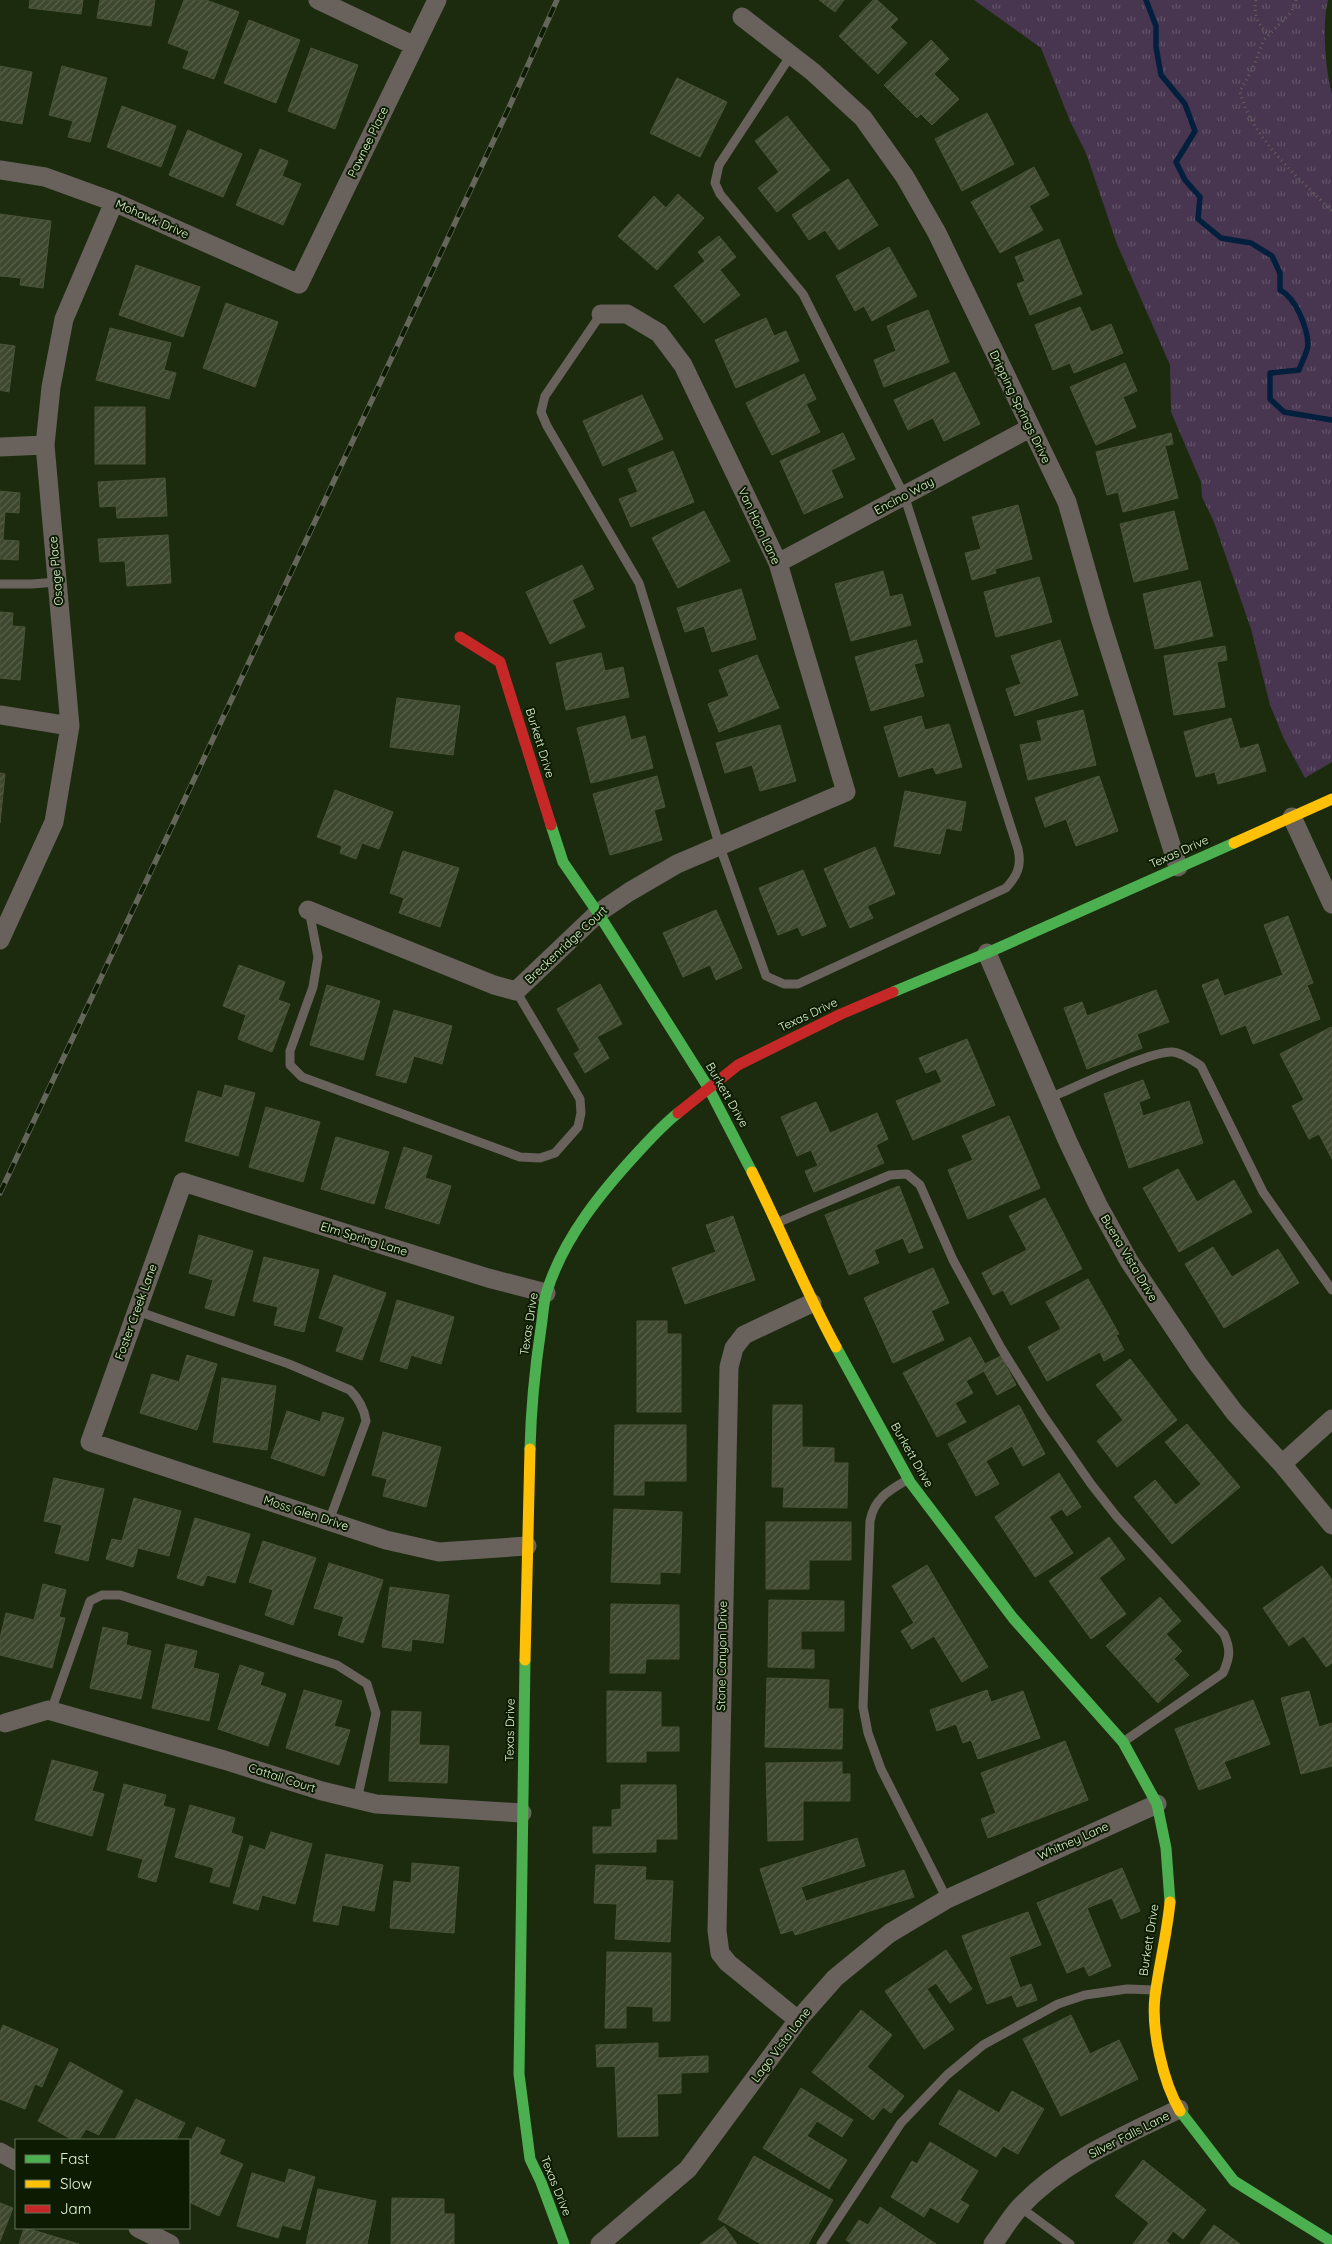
<svg xmlns="http://www.w3.org/2000/svg" width="1332" height="2244" font-family="Quicksand,sans-serif">
<style>
.park{fill:url(#park-tufts)}
.lines{fill:none;stroke-linecap:round;stroke-linejoin:round}
.stream{stroke:#031f3e;stroke-width:5.5}
.building{fill:url(#building-hatch);stroke:#4b5336}
.path{stroke:#646259;stroke-width:3;stroke-dasharray:1 4;stroke-linecap:butt}
.lane{stroke:#68615c;stroke-width:9}
.street{stroke:#68615c;stroke-width:19}
.fast{stroke:#4caf50;stroke-width:11}
.slow{stroke:#ffc107;stroke-width:11}
.jam{stroke:#c62828;stroke-width:11}
.rail-casing{stroke:#636658;stroke-width:5.5}
.rail{stroke:#0c1b02;stroke-width:4;stroke-dasharray:11;stroke-linecap:butt}
.labels{text-anchor:middle;stroke-width:4;stroke-linejoin:round;paint-order:stroke}
.street-label{font-size:12px;fill:#e1f7d4;stroke:#0c1b02}
</style>
<defs>
<pattern id="park-tufts" width="24" height="20" patternUnits="userSpaceOnUse" patternTransform="scale(1.25)"><rect width="24" height="20" fill="#483650"/><path d="M3 7l-1-3M5 7V3M7 7l1-3M15 17l-1-3M17 17v-4M19 17l1-3" fill="none" stroke="#625468"/></pattern>
<pattern id="building-hatch" width="6" height="6" patternUnits="userSpaceOnUse" patternTransform="scale(1.25)"><rect width="6" height="6" fill="#3d472d"/><path d="M-1 1l2-2M0 6l6-6M5 7l2-2" fill="none" stroke="#59624b"/></pattern>
</defs>
<rect width="100%" height="100%" fill="#1c2b0e"/>
<path class="park" d="M974 0H1328C1322 24 1325 70 1332 94V762L1305 778 1284 739 1270 705 1251 629 1214 522 1202 497 1201 482 1171 412 1170 365 1117 244 1086 153 1070 121 1041 48Z"/>
<g class="lines">
<path class="stream" d="M1146 0 1156 26V47L1161 75 1185 104 1195 131 1176 162 1185 180 1200 197 1198 219 1221 238 1251 243 1272 256 1280 273V290C1296 298 1307 327 1308 344 1308 352 1301 363 1299 370L1270 373V399L1284 412 1332 420"/>
</g>
<path class="building" d="M30 0H83L81 14 29 8Z
M100 0H155L151 26 97 18Z
M184 0H206L239 12 214 79 183 68 189 51 168 43Z
M819 0H844L835 12Z
M873 0H877L898 19 890 27 907 43 878 74 839 36Z
M249 20 300 40 276 103 224 83Z
M931 40 949 59 934 74 959 99 932 125 921 114 917 118 884 85Z
M311 48 358 65 335 129 288 111Z
M0 66 32 72 22 124 0 120Z
M62 66 107 78 90 142 68 137 73 121 49 115Z
M677 78 727 102 700 157 650 133Z
M122 106 176 126 161 167 107 147Z
M987 113 1014 164 962 191 935 139Z
M787 116 830 170 777 212 758 188 779 172 755 141Z
M188 130 242 154 223 197 169 175Z
M260 149 288 161 282 176 301 184 283 225 236 205Z
M1034 167 1049 195 1029 206 1043 230 1000 253 971 202Z
M848 179 878 225 839 250 825 230 809 240 792 215Z
M678 194 704 218 657 270 618 236 654 196 666 208Z
M0 214 51 221 43 288 20 285 21 278 0 276Z
M719 236 736 257 720 270 740 295 704 323 674 286 705 261 698 252Z
M1059 239 1082 294 1030 315 1017 284 1025 281 1015 257Z
M889 247 917 296 872 321 864 306 855 311 836 276Z
M136 265 200 287 183 337 119 315Z
M226 303 278 322 255 387 203 368Z
M1080 307 1091 332 1111 324 1123 353 1074 373 1070 363 1053 370 1035 325Z
M928 310 949 362 884 387 874 360 896 351 887 326Z
M766 318 774 336 786 331 799 361 736 388 715 340Z
M110 328 171 343 164 370 176 373 169 399 96 380Z
M0 344 15 346 9 392 0 390Z
M1125 363 1137 391 1123 397 1136 427 1096 445 1070 387Z
M955 372 980 424 944 441 933 418 908 430 894 400Z
M804 374 816 399 806 404 820 432 772 455 746 403Z
M642 395 663 439 603 466 583 421Z
M95 407H145V464H95Z
M843 433 855 459 831 470 843 497 804 514 780 461Z
M1171 433 1173 444 1165 446 1178 498 1123 512 1118 492 1107 495 1096 452Z
M673 451 694 502 631 527 619 499 638 492 628 469Z
M165 478 167 516 117 518 116 506 100 507 98 482Z
M0 491 20 493 19 513 5 512 3 540 19 541 18 560 0 559Z
M1018 505 1032 559 995 569 996 573 972 580 965 553 981 549 972 517Z
M704 511 730 561 678 588 652 538Z
M1174 511 1188 569 1134 582 1120 524Z
M168 535 171 583 127 586 125 561 100 562 98 539Z
M582 565 594 589 572 600 585 627 550 644 526 592Z
M883 571 890 597 902 594 911 625 851 641 835 584Z
M1039 577 1052 622 996 637 984 592Z
M1200 581 1213 636 1155 649 1143 594Z
M741 589 756 639 712 652 704 626 685 632 677 608Z
M0 612 13 613 12 626 25 627 20 680 0 678Z
M916 640 923 662 914 664 924 696 871 711 855 657Z
M1060 640 1078 695 1015 716 1006 689 1021 684 1011 656Z
M1225 646 1227 660 1217 662 1225 707 1174 715 1164 656Z
M601 653 605 671 623 667 629 697 566 710 556 663Z
M757 655 779 708 719 732 708 704 729 696 719 670Z
M397 698 460 706 453 755 390 747Z
M1083 710 1096 765 1028 780 1020 745 1042 741 1037 721Z
M625 716 631 740 645 736 653 768 591 783 577 728Z
M921 716 925 730 949 724 962 767 936 774 933 767 899 777 884 727Z
M1231 718 1240 749 1258 744 1266 771 1218 784 1215 772 1196 777 1184 732Z
M780 725 796 781 760 791 752 765 725 773 716 743Z
M0 773 5 774 0 823Z
M657 776 665 807 654 810 662 840 610 855 593 794Z
M1099 776 1118 831 1076 846 1066 819 1045 827 1035 798Z
M335 790 393 812 379 849 362 843 356 859 340 853 342 846 317 837Z
M905 791 966 802 961 831 946 828 940 854 894 846Z
M875 847 895 894 867 906 873 918 850 928 824 869Z
M403 851 459 868 440 927 399 913 404 898 390 893Z
M803 870 826 926 802 936 798 927 778 935 759 888Z
M716 910 742 968 716 980 710 965 683 977 663 933Z
M1288 916 1313 983 1307 985 1320 1019 1253 1044 1246 1025 1221 1035 1202 985 1218 979 1224 996 1283 975 1264 925Z
M239 965 285 982 278 1000 290 1004 272 1052 238 1039 246 1015 223 1006Z
M600 984 622 1024 597 1037 609 1058 585 1073 574 1054 580 1050 557 1009Z
M327 985 380 1001 363 1060 310 1045Z
M1156 990 1169 1022 1137 1034 1142 1048 1087 1069 1064 1008 1082 1002 1087 1016Z
M394 1010 452 1026 442 1064 414 1056 406 1083 376 1075Z
M1331 1027 1332 1029V1159L1319 1134 1309 1139 1292 1106 1304 1100 1280 1054Z
M967 1039 995 1105 913 1140 896 1101 942 1082 936 1069 926 1073 919 1058Z
M1143 1080 1150 1098 1139 1102 1143 1116 1189 1101 1203 1143 1129 1168 1104 1094Z
M225 1085 255 1093 238 1156 185 1141 198 1091 222 1098Z
M816 1102 830 1133 877 1113 888 1139 876 1145 884 1163 814 1192 805 1171 818 1166 811 1150 797 1156 781 1117Z
M266 1107 320 1122 303 1182 249 1167Z
M1009 1116 1040 1188 968 1219 948 1170 973 1160 962 1136Z
M336 1137 389 1152 374 1204 321 1189Z
M404 1147 432 1156 425 1178 451 1186 439 1224 385 1208Z
M1178 1169 1197 1202 1234 1180 1252 1212 1179 1252 1143 1188Z
M899 1186 923 1248 909 1253 903 1238 874 1250 879 1263 849 1275 825 1215Z
M1045 1198 1082 1269 1011 1305 1003 1290 993 1295 982 1273 1027 1250 1009 1216Z
M733 1216 755 1280 685 1304 672 1268 716 1252 706 1225Z
M199 1235 253 1251 234 1316 205 1308 213 1280 189 1273Z
M1213 1247 1232 1277 1278 1249 1299 1283 1224 1328 1185 1264Z
M264 1257 319 1270 304 1332 274 1325 278 1307 253 1301Z
M933 1268 949 1303 931 1311 944 1340 893 1363 864 1298Z
M334 1275 386 1293 362 1360 336 1351 344 1327 319 1318Z
M1088 1279 1119 1334 1116 1335 1124 1350 1104 1361 1100 1352 1047 1381 1028 1347 1061 1329 1046 1302Z
M397 1300 454 1317 441 1364 411 1355 407 1369 380 1361Z
M637 1321H667V1334H681V1412H637Z
M970 1337 985 1364 1001 1356 1016 1385 997 1395 984 1371 966 1381 973 1393 955 1403 966 1422 937 1437 903 1373Z
M187 1355 217 1364 197 1430 140 1413 152 1374 179 1382Z
M1130 1359 1177 1420 1117 1467 1097 1441 1123 1420 1096 1385Z
M222 1378 276 1386 267 1450 213 1442Z
M773 1405H802V1447L834 1448V1463H848L847 1508 783 1507 784 1487H772Z
M1019 1405 1045 1454 1023 1466 1012 1446 986 1461 999 1484 976 1496 948 1444Z
M287 1411 320 1422 323 1412 344 1418 324 1476 271 1458Z
M1187 1424 1240 1487 1172 1544 1134 1497 1155 1480 1176 1505 1201 1484 1165 1442Z
M615 1425H686V1481H644V1495H614Z
M383 1432 441 1447 426 1507 383 1496 387 1479 372 1475Z
M1059 1473 1081 1507 1067 1516 1062 1509 1049 1517 1073 1553 1035 1577 995 1517Z
M54 1478 104 1489 88 1561 55 1553 62 1525 44 1521Z
M134 1498 181 1511 169 1556 138 1548 133 1567 106 1559 112 1539 122 1541Z
M614 1509 682 1512 680 1573 660 1572V1584L611 1582Z
M195 1518 250 1534 235 1583 207 1575 203 1586 177 1578Z
M766 1522H851V1560H809V1589H766Z
M1109 1537 1125 1559 1099 1578 1126 1614 1091 1639 1049 1581Z
M263 1541 316 1558 293 1625 265 1615 273 1590 249 1582Z
M329 1563 383 1580 363 1643 338 1635 344 1617 314 1608Z
M927 1565 988 1667 962 1682 934 1636 912 1649 901 1631 914 1623 892 1586Z
M1322 1566 1332 1580V1663L1326 1667 1304 1636 1289 1646 1263 1608Z
M43 1584 66 1590 59 1617 65 1618 52 1668 0 1655V1638L6 1613 34 1620Z
M390 1587 449 1595 443 1643 412 1639 411 1651 382 1647Z
M1160 1597 1181 1621 1166 1634 1182 1651 1174 1659 1189 1675 1158 1703 1106 1646Z
M769 1600 844 1601V1631H801V1650H814V1668L768 1667Z
M611 1604 679 1605V1659H646L645 1673H610Z
M103 1627 128 1633 126 1645 151 1651 141 1699 90 1688Z
M166 1644 197 1651 193 1668 219 1674 209 1721 152 1708Z
M240 1665 264 1673 260 1685 286 1694 268 1746 218 1729Z
M767 1678 829 1680 828 1709H843L842 1749 765 1747Z
M304 1690 342 1701 334 1726 350 1730 339 1765 286 1748Z
M987 1690 991 1702 1023 1691 1040 1738 978 1759 971 1740 963 1743 956 1724 937 1731 930 1710Z
M607 1691 661 1692V1727H679V1751H646V1762H607Z
M1309 1691 1319 1727 1332 1723V1766L1301 1774 1281 1698Z
M1253 1700 1270 1744 1224 1762 1231 1778 1199 1790 1175 1729Z
M392 1711 421 1712 419 1745 449 1746 447 1783 389 1781Z
M1065 1741 1088 1800 988 1838 981 1819 996 1813 981 1773Z
M52 1760 98 1772 92 1791 104 1794 92 1836 35 1820Z
M842 1762V1774H850V1801H803V1840L768 1841 766 1763Z
M124 1784 166 1795 163 1806 175 1809 156 1882 138 1877 143 1859 107 1850Z
M621 1785H676L677 1839H656V1852L593 1853V1827H612V1810L621 1809Z
M190 1805 235 1818 231 1833 243 1837 229 1887 210 1882 214 1868 175 1857Z
M271 1832 312 1844 295 1904 262 1895 258 1910 233 1903 250 1845 265 1850Z
M857 1838 865 1866 801 1887 806 1901 904 1870 914 1897 795 1935 793 1930 781 1934 760 1869Z
M326 1854 383 1865 374 1911 342 1905 338 1925 313 1921Z
M412 1863 459 1867 454 1933 390 1928 394 1881 411 1883Z
M596 1865 646 1867 645 1880 673 1881 670 1942 615 1939 617 1904 594 1903Z
M1122 1868 1140 1911 1121 1919 1112 1898 1087 1908 1111 1966 1089 1976 1084 1966 1067 1973 1037 1903Z
M1028 1912 1041 1945 1009 1957 1020 1988 1031 1984 1037 2000 1017 2007 1012 1995 987 2004 962 1936Z
M946 1950 972 1989 950 2003 936 1983 927 1989 954 2029 924 2049 885 1991Z
M607 1952 671 1953 670 2021H653V2007L626 2006V2028H605Z
M861 2010 892 2035 867 2067 904 2096 891 2113 883 2107 873 2120 812 2072Z
M1071 2015 1090 2054 1119 2040 1138 2079 1061 2116 1023 2039Z
M3 2025 58 2049 42 2087 35 2084 25 2109 0 2099V2032Z
M658 2043V2058L708 2056V2072L681 2073V2093L657 2094 658 2136 618 2137 615 2066 597 2067 596 2045Z
M70 2062 123 2091 99 2135 86 2129 79 2140H73L38 2121Z
M801 2088 853 2120 842 2137 817 2121 807 2136 847 2160 829 2189 763 2148Z
M959 2090 999 2113 1012 2091 1044 2109 1018 2154 1003 2146 996 2157 939 2124Z
M136 2099 185 2123 176 2140H115Z
M197 2127 225 2140 219 2154 243 2164 219 2216 189 2202V2145Z
M930 2142 978 2171 960 2200 969 2205 958 2223 930 2207 924 2217 891 2197 912 2161 917 2164Z
M754 2156 833 2200 808 2244H761L718 2219Z
M1143 2160 1206 2210 1183 2239 1173 2231 1166 2241 1170 2244H1133L1149 2223 1115 2196Z
M289 2169 315 2177 300 2230 282 2225 278 2238 237 2226 252 2173 285 2183Z
M318 2189 376 2201 367 2244H306Z
M392 2198 444 2199V2214H454V2244H391Z
M0 2203 13 2208 0 2241Z
M880 2207 936 2244H852L846 2240 859 2220 868 2225Z
M1214 2225 1240 2244H1200Z
M724 2226 737 2244H700Z
M24 2228H26L79 2244H19Z"/>
<g class="lines">
<path class="path" d="M1256 0C1253 14 1258 25 1268 34
M1296 0 1291 12 1264 40 1252 70 1240 91C1250 137 1300 179 1332 211"/>
<path class="lane" d="M601 314 545 396 541 412 547 426 639 583 720 847 766 976 784 984H798L1006 888C1017 876 1022 866 1018 849L904 495 803 294 720 194 715 183 719 165 791 55
M0 584H32L57 582
M309 910 318 957 313 987 290 1051V1065L302 1077 520 1157 540 1158 555 1153 578 1127 581 1113 580 1099 516 991
M1049 1098C1074 1088 1151 1050 1173 1052 1183 1053 1193 1061 1201 1066L1263 1192 1332 1290
M779 1222 890 1175 907 1174 920 1185 953 1260 1001 1348 1043 1415 1091 1484 1117 1517 1224 1634C1231 1650 1230 1657 1223 1673L1126 1740
M137 1311 289 1364 350 1390C359 1399 364 1408 366 1421L329 1521
M907 1480C888 1491 874 1499 870 1521L863 1707 868 1733 881 1769 947 1899
M51 1711 90 1601 102 1595H120L337 1665 367 1684 376 1713 357 1800
M1020 2207 1070 2244
M821 2244 901 2123 947 2075 983 2045 1058 2004 1085 1995 1127 1989 1155 1990"/>
<path class="street" d="M318 0 415 46
M742 17 813 72 863 118 905 177 937 233 1067 502 1100 618 1178 867
M0 170 45 177 114 202 299 284 437 0
M0 447 45 445
M778 563 1030 428
M0 715 70 726
M1292 817 1332 904
M308 910 494 985 516 991 598 913 629 892 677 864 846 792 778 563 683 365 659 333 627 314H601
M0 940 54 822 70 726 45 445 51 387 64 319 114 202
M987 953 1068 1142 1098 1205 1129 1261 1198 1364 1235 1413 1282 1464 1332 1525
M1282 1464 1332 1419
M527 1546 439 1552 386 1540 90 1442 183 1182 488 1278 546 1293
M5 1723 48 1710 224 1760 322 1791 376 1804 522 1813
M798 2020 728 1963 720 1953 717 1931 729 1367 734 1348 744 1335 812 1303
M0 2152 16 2161
M138 2228 170 2244
M600 2244 688 2169 798 2020 835 1978 890 1933 947 1899 1157 1804
M993 2244C1002 2232 1010 2218 1020 2207 1063 2161 1124 2136 1179 2109"/>
<path class="fast" d="M551 825 563 862 598 913 708 1087 752 1172
M893 992 987 953 1234 843
M836 1347 910 1482 1013 1618 1123 1742 1157 1804 1166 1848 1170 1902
M530 1449C531 1409 535 1368 541 1328 543 1316 543 1303 547 1291 564 1237 602 1191 640 1150 652 1137 664 1124 678 1113
M525 1660 519 2074 530 2159 541 2182 564 2244
M1180 2111 1234 2181 1332 2242"/>
<path class="slow" d="M1234 843 1332 799
M752 1172C781 1230 805 1290 836 1347
M525 1660 530 1449
M1170 1902C1167 1934 1159 1965 1155 1996 1151 2030 1163 2082 1180 2111"/>
<path class="jam" d="M460 637 500 662 551 825
M678 1113 738 1065 841 1014 893 992"/>
<g class="rail-casing">
<path id="rail" d="M0 1193 507 112 557 0"/>
</g>
<use href="#rail" class="rail"/>
</g>
<g class="labels">
<g class="street-label">
<text transform="translate(368 142) rotate(-64)" y="4">Pawnee Place</text>
<text transform="translate(152 219) rotate(24)" y="4">Mohawk Drive</text>
<text transform="translate(1020 407) rotate(64)" y="4">Dripping Springs Drive</text>
<text transform="translate(904 496) rotate(-28)" y="4">Encino Way</text>
<text transform="translate(759 526) rotate(65)" y="4">Van Horn Lane</text>
<text transform="translate(56 571) rotate(-95)" y="4">Osage Place</text>
<text transform="translate(540 743) rotate(73)" y="4">Burkett Drive</text>
<text transform="translate(1179 852) rotate(-24)" y="4">Texas Drive</text>
<text transform="translate(566 945) rotate(-43)" y="4">Breckenridge Court</text>
<text transform="translate(808 1015) rotate(-25)" y="4">Texas Drive</text>
<text transform="translate(727 1095) rotate(60)" y="4">Burkett Drive</text>
<text transform="translate(364 1239) rotate(17)" y="4">Elm Spring Lane</text>
<text transform="translate(1129 1258) rotate(59)" y="4">Buena Vista Drive</text>
<text transform="translate(136 1312) rotate(-70)" y="4">Foster Creek Lane</text>
<text transform="translate(529 1324) rotate(-81)" y="4">Texas Drive</text>
<text transform="translate(912 1455) rotate(60)" y="4">Burkett Drive</text>
<text transform="translate(306 1513) rotate(18)" y="4">Moss Glen Drive</text>
<text transform="translate(722 1656) rotate(-89)" y="4">Stone Canyon Drive</text>
<text transform="translate(510 1730) rotate(-89)" y="4">Texas Drive</text>
<text transform="translate(282 1778) rotate(18)" y="4">Cattail Court</text>
<text transform="translate(1073 1841) rotate(-24)" y="4">Whitney Lane</text>
<text transform="translate(1149 1940) rotate(-81)" y="4">Burkett Drive</text>
<text transform="translate(781 2045) rotate(-53)" y="4">Lago Vista Lane</text>
<text transform="translate(1129 2135) rotate(-27)" y="4">Silver Falls Lane</text>
<text transform="translate(556 2186) rotate(68)" y="4">Texas Drive</text>
</g>
</g>
<rect x="15" y="2139" width="175" height="90" fill="#0c1b02" stroke="#617356"/>
<rect x="25" y="2155" width="25" height="8" fill="#4caf50" stroke="#617356"/>
<text x="60" y="2164" font-size="15" fill="#e1f7d4">Fast</text>
<rect x="25" y="2180" width="25" height="8" fill="#ffc107" stroke="#617356"/>
<text x="60" y="2189" font-size="15" fill="#e1f7d4">Slow</text>
<rect x="25" y="2205" width="25" height="8" fill="#c62828" stroke="#617356"/>
<text x="60" y="2214" font-size="15" fill="#e1f7d4">Jam</text>
</svg>
